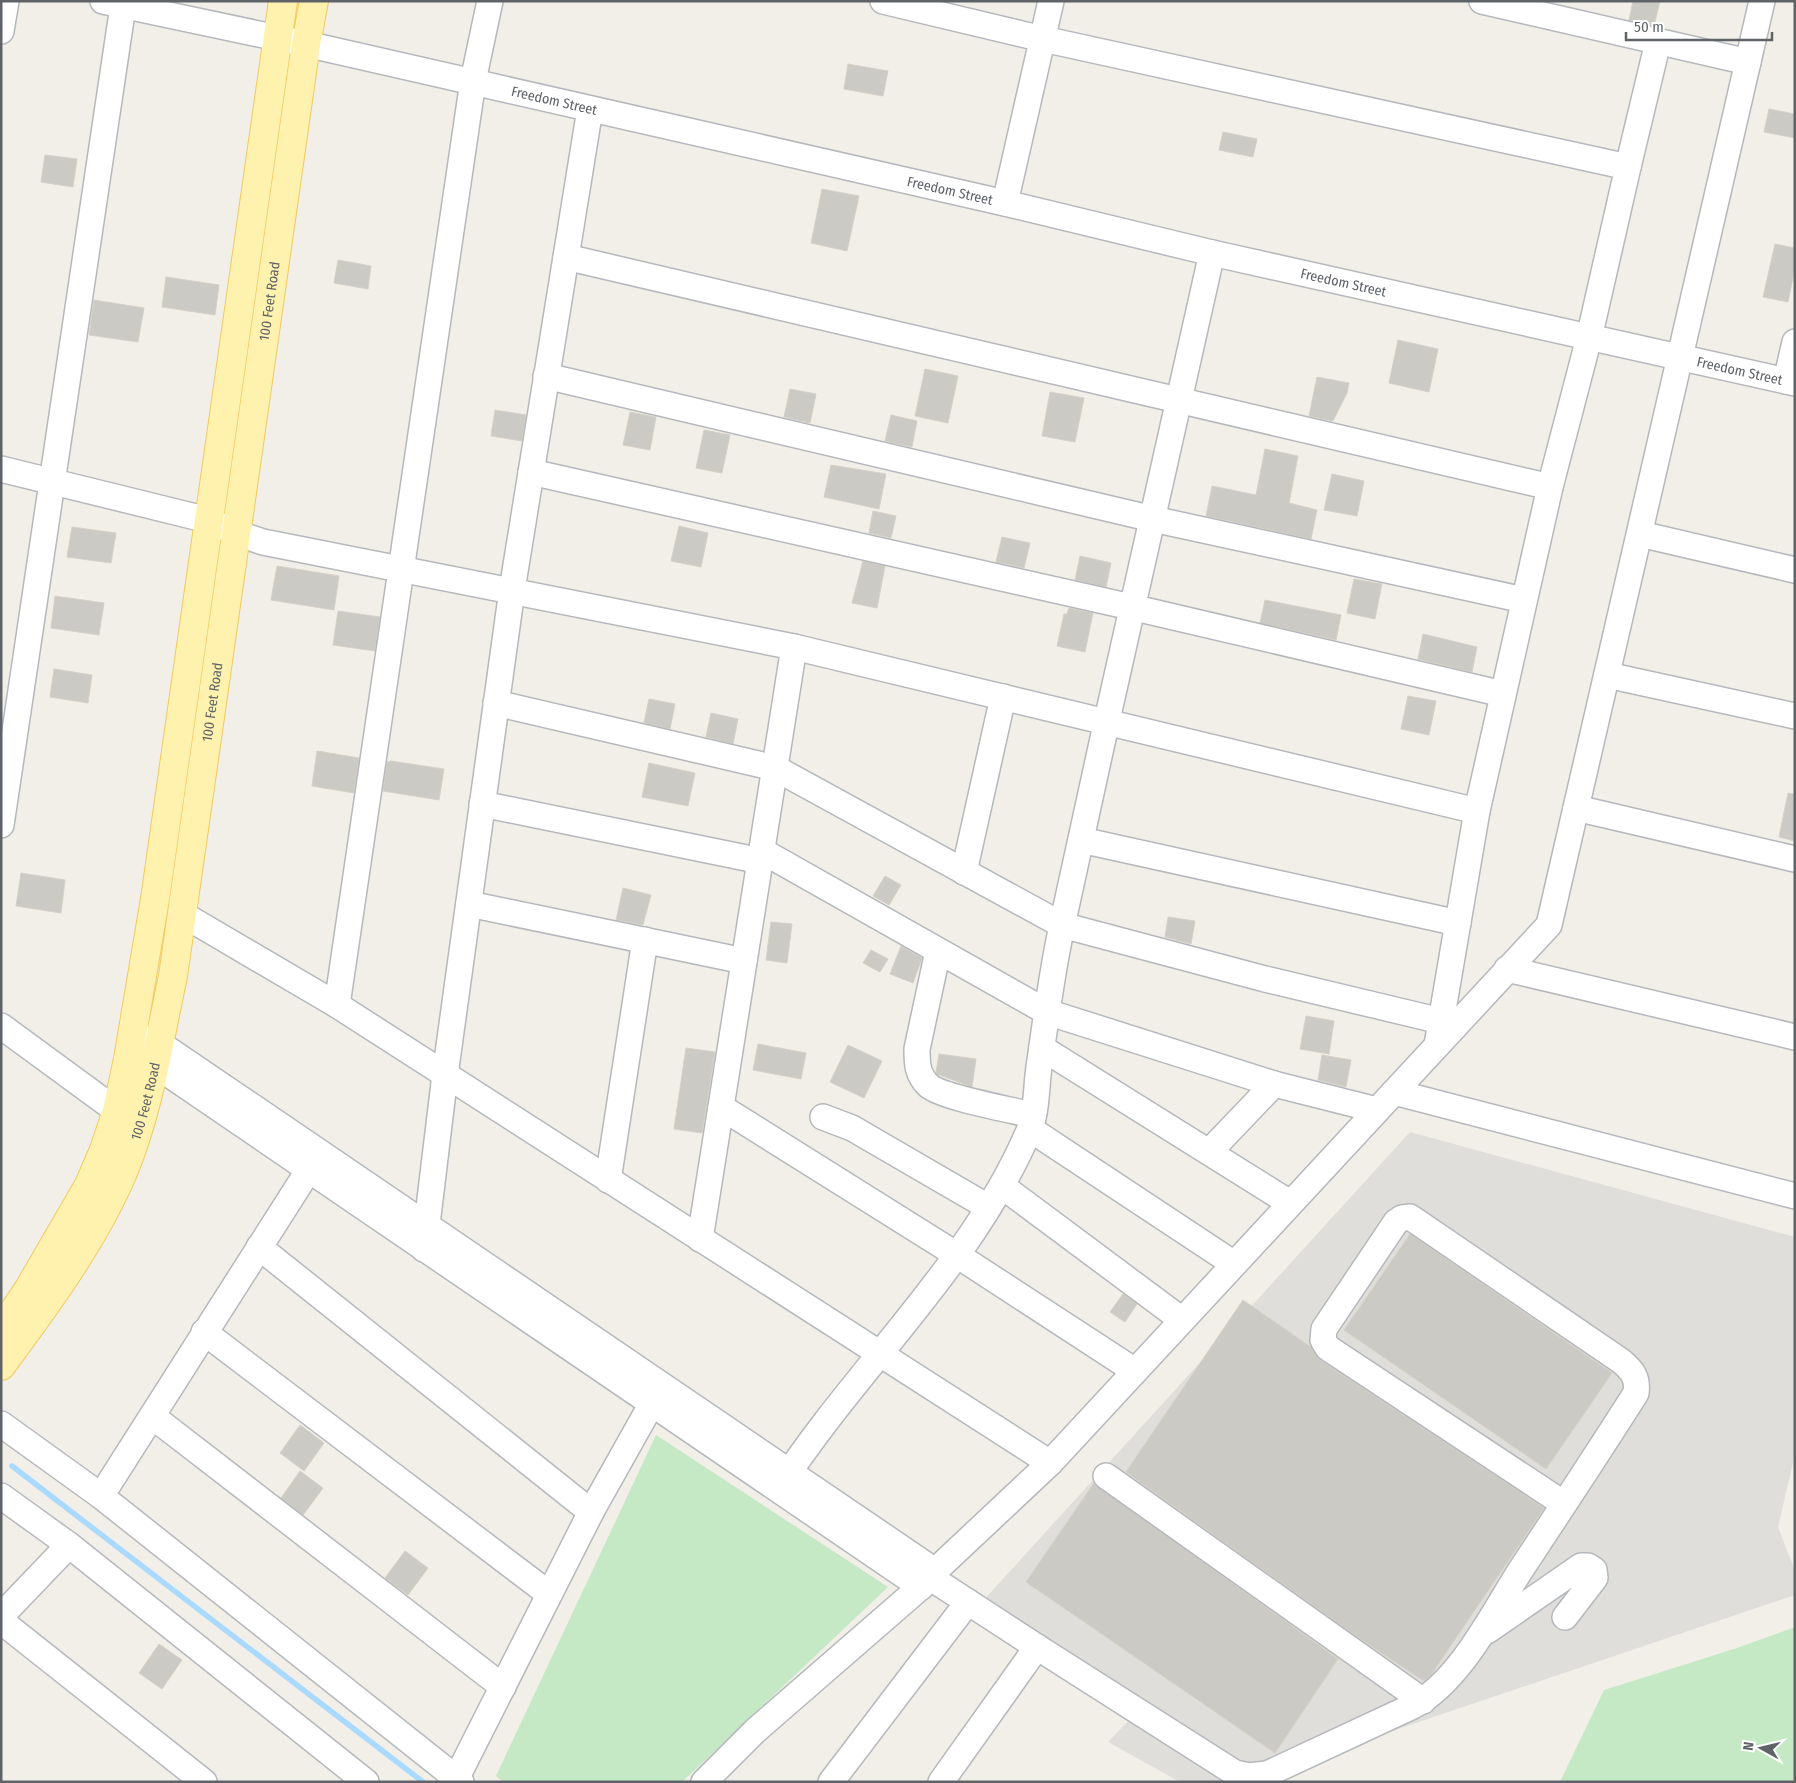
<svg xmlns="http://www.w3.org/2000/svg" width="1796" height="1783" font-family="'Fira Sans Condensed',sans-serif">
<style>
.industrial{fill:#e0deda}
.green{fill:#c5e8c5}
.lines{fill:none;stroke-linecap:round;stroke-linejoin:round}
.stream{stroke:#aadaff;stroke-width:5.5}
.building{fill:#cccac5;stroke:#d6d1c6}
.minor-casing{stroke:#b5b8bc;stroke-width:28}
.major-casing{stroke:#f2c960;stroke-width:30}
.minor{stroke:#fff;stroke-width:25}
.major{stroke:#fff2af;stroke-width:28}
.labels{text-anchor:middle;stroke-width:4;stroke-linejoin:round;paint-order:stroke}
.street-label{font-size:14px;fill:#5f6368;stroke:#fff}
</style>
<rect width="100%" height="100%" fill="#f1efe8"/>
<path class="industrial" d="M1410 1132 1795 1237V1454L1778 1527 1795 1571V1595L1241 1782H1180L1108 1742 1137 1712 981 1603Z"/>
<path class="green" d="M656 1435 888 1587 682 1782H503L496 1776Z
M1795 1627V1782H1560L1604 1690 1734 1649Z"/>
<g class="lines">
<path class="stream" d="M12 1466 423 1782"/>
</g>
<path class="building" d="M1633 1H1660L1654 26 1629 20Z
M848 64 888 71 883 96 844 89Z
M1769 109 1795 114V138L1764 132Z
M1223 132 1257 139 1253 157 1219 150Z
M45 155 77 159 73 187 41 182Z
M822 189 859 196 847 251 811 243Z
M1775 244 1795 248V268L1788 302 1763 297Z
M338 260 371 266 368 289 334 283Z
M166 277 219 285 215 315 162 307Z
M94 300 144 308 138 342 89 335Z
M1398 340 1438 349 1429 392 1389 383Z
M925 369 958 376 948 423 915 416Z
M1317 377 1349 383 1347 393 1333 421 1309 416Z
M790 389 816 394 810 423 784 417Z
M1050 392 1084 398 1075 442 1042 436Z
M495 410 526 415 522 441 491 436Z
M630 412 656 417 650 450 623 445Z
M891 415 917 421 912 447 885 441Z
M704 430 730 435 722 473 696 468Z
M1265 449 1298 456 1289 503 1317 510 1311 539 1206 516 1212 486 1256 495Z
M831 465 886 474 879 509 824 497Z
M1332 474 1364 481 1357 516 1324 510Z
M873 511 896 516 891 538 869 533Z
M679 526 708 533 701 567 671 561Z
M72 527 116 533 111 563 67 557Z
M1002 537 1030 543 1024 568 996 562Z
M1080 556 1111 563 1106 587 1075 580Z
M863 561 885 566 877 608 852 603Z
M277 566 339 576 334 610 271 600Z
M1354 579 1382 584 1375 619 1347 613Z
M55 596 104 603 99 635 51 628Z
M1265 600 1341 615 1336 640 1260 623Z
M1069 608 1093 613 1085 652 1057 646 1064 614H1067Z
M338 611 380 617 375 651 333 645Z
M1423 634 1477 647 1472 672 1418 659Z
M54 669 92 675 88 703 50 697Z
M1408 696 1436 701 1429 735 1401 729Z
M649 699 675 704 670 729 644 723Z
M711 713 738 719 733 744 706 737Z
M317 751 359 758 354 793 312 786Z
M391 761 444 769 439 800 383 791 387 762Z
M649 763 695 773 688 806 642 797Z
M1788 793 1795 794V841L1779 837Z
M21 873 65 880 61 913 16 906Z
M885 876 901 885 889 905 873 896Z
M623 888 651 895 643 925 616 920Z
M1168 917 1195 921 1191 944 1165 937Z
M771 922 792 924 787 963 766 960Z
M901 946 922 958 913 983 890 974Z
M871 950 888 959 880 972 863 963Z
M1306 1016 1334 1021 1329 1054 1300 1049Z
M758 1044 806 1053 801 1079 753 1070Z
M848 1045 882 1061 864 1098 830 1082Z
M686 1048 715 1052 702 1133 674 1129Z
M939 1054 976 1059 972 1087 937 1074 936 1072Z
M1322 1055 1351 1060 1346 1087 1318 1080Z
M1410 1234 1612 1373 1546 1469 1344 1330Z
M1123 1294 1137 1304 1125 1322 1110 1312Z
M1243 1300 1311 1347 1320 1360 1544 1508 1431 1675 1424 1681 1354 1635 1126 1472Z
M300 1425 324 1443 304 1471 280 1453Z
M300 1471 323 1488 303 1515 281 1498Z
M1094 1483 1338 1659 1275 1753 1026 1582Z
M405 1551 428 1568 408 1595 385 1578Z
M159 1644 182 1660 162 1689 139 1673Z"/>
<g class="lines">
<g class="minor-casing">
<g id="minor">
<path id="s1" d="M103 1 306 44 1005 203 1212 253 1795 383"/>
<path d="M883 1 1043 39 1628 167 1589 338 1550 487 1477 811"/>
<path d="M1482 1 1748 62"/>
<path d="M1 31 6 1"/>
<path d="M1628 167 1658 42"/>
<path d="M1005 203 1051 1"/>
<path d="M566 257 1550 487"/>
<path d="M546 376 1153 519 1524 600"/>
<path d="M1786 381 1795 342"/>
<path d="M1 469 208 520 236 533 263 542 794 647 1477 811 1437 1045"/>
<path d="M531 472 1131 607 1503 694"/>
<path d="M1640 534 1795 570"/>
<path d="M1607 675 1795 716"/>
<path d="M496 703 775 768 1062 925 1265 979 1441 1021"/>
<path d="M482 804 761 861"/>
<path d="M1576 808 1795 859"/>
<path d="M1 825 123 6"/>
<path d="M1081 840 1458 923"/>
<path d="M762 851 1047 1012 1274 1084 1377 1110"/>
<path d="M964 872 1003 697"/>
<path d="M469 904 744 961"/>
<path d="M182 914 337 1005 1050 1463"/>
<path d="M938 951 917 1049C917 1063 917 1074 928 1085 940 1097 1012 1110 1032 1115"/>
<path d="M1507 969 1795 1037"/>
<path d="M337 1005 473 81 490 1"/>
<path d="M1 1026 117 1111"/>
<path d="M132 1034 158 1043 175 1054 935 1571"/>
<path d="M1042 1048 1290 1203"/>
<path d="M138 1059 167 1073 921 1587"/>
<path d="M1394 1092 1795 1196"/>
<path d="M721 1107 957 1255 1135 1371"/>
<path d="M823 1117 852 1128 988 1207"/>
<path d="M1030 1129 1234 1264"/>
<path d="M1209 1152 1274 1084"/>
<path d="M608 1180 645 940"/>
<path d="M1002 1186 1182 1320"/>
<path d="M700 1239 794 647"/>
<path d="M259 1247 591 1512"/>
<path d="M424 1249 445 1075 512 590 590 109"/>
<path d="M204 1332 549 1594"/>
<path d="M152 1416 503 1687"/>
<path d="M1 1424 101 1496 461 1782"/>
<path d="M1106 1476 1423 1701"/>
<path d="M778 1489C856 1368 970 1267 1028 1133 1037 1114 1036 1088 1039 1067 1046 1019 1052 970 1063 921 1111 698 1162 476 1212 253"/>
<path d="M1 1496 69 1545 366 1782"/>
<path d="M101 1496 317 1157"/>
<path d="M1 1616 69 1545"/>
<path d="M1 1621 204 1782"/>
<path d="M1487 1631 1581 1566H1588L1594 1570 1595 1578 1565 1617"/>
<path d="M1037 1647 1235 1773 1249 1776 1267 1774 1413 1706C1460 1681 1492 1615 1520 1571 1559 1512 1598 1453 1636 1393 1638 1378 1633 1371 1621 1361L1410 1217 1402 1218 1396 1222 1324 1329 1323 1340 1328 1348 1564 1504"/>
<path d="M456 1779 591 1512 660 1389"/>
<path d="M704 1782 755 1731 931 1578 935 1571 1050 1463 1549 925 1762 1"/>
<path d="M831 1782 968 1602 931 1578"/>
<path d="M941 1782 1037 1647 968 1602"/>
</g>
</g>
<g class="major-casing">
<g id="major">
<path d="M1 1330 28 1290 89 1185 104 1150 117 1111 128 1059 155 899 283 1"/>
<path id="s2" d="M1 1366C46 1305 94 1241 124 1170 149 1109 159 1041 173 976L306 44 314 1"/>
</g>
</g>
<use href="#minor" class="minor"/>
<use href="#major" class="major"/>
</g>
<g class="labels">
<g class="street-label">
<text dy="5" stroke="none"><textPath href="#s1" startOffset="462">Freedom Street</textPath></text>
<text dy="5" stroke="none"><textPath href="#s1" startOffset="868">Freedom Street</textPath></text>
<text dy="5" stroke="none"><textPath href="#s1" startOffset="1272">Freedom Street</textPath></text>
<text dy="5" stroke="none"><textPath href="#s2" startOffset="1114">100 Feet Road</textPath></text>
<text dy="5" stroke="none"><textPath href="#s1" startOffset="1678">Freedom Street</textPath></text>
<text dy="5" stroke="none"><textPath href="#s2" startOffset="709">100 Feet Road</textPath></text>
<text dy="5" stroke="none"><textPath href="#s2" startOffset="304">100 Feet Road</textPath></text>
</g>
</g>
<rect width="1796" height="1783" fill="none" stroke="#5f6368" stroke-width="5"/>
<g transform="translate(1761 1748) rotate(278)" stroke="#ffffff" stroke-width="4" paint-order="stroke">
<path d="M0-4L9 19L0 12L-9 19Z" fill="#5f6368"/>
<text y="-8" font-size="14" font-weight="bold" text-anchor="middle" fill="#5f6368">N</text>
</g>
<path d="M1626 32v8h146v-8" fill="none" stroke="#5f6368" stroke-width="2.5"/>
<text x="1634" y="32" font-size="15" fill="#5f6368" stroke="#ffffff" stroke-width="4" paint-order="stroke">50 m</text>
</svg>
